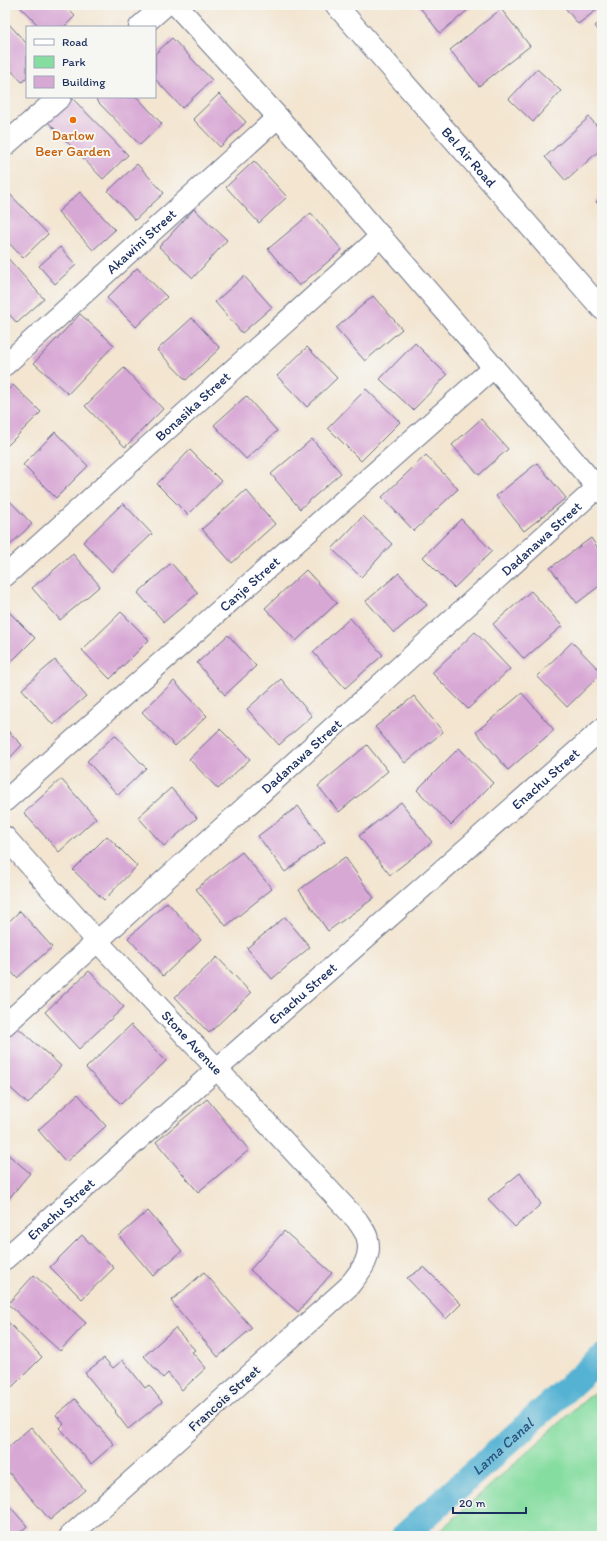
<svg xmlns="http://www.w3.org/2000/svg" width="607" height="1541" font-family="Itim,sans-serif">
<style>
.green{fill:#86dda0;stroke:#50867f}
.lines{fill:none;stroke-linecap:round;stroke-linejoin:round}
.canal{stroke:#55b2d3;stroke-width:26}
.building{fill:#d8a8d5}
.street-casing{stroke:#676f86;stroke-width:23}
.secondary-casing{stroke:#676f86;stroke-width:24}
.street{stroke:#fff;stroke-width:21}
.secondary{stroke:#fff;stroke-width:22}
.food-dot{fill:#e8710a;stroke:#f6f6f2;stroke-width:1.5}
.labels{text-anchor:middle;stroke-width:4;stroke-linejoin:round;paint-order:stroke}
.food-label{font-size:14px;fill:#c56008;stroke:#f6f6f2}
.street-label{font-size:14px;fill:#1b2f5e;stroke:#f6f6f2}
.water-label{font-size:15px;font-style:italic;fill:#2c5681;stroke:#f6f6f2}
</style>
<rect width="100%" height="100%" fill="#f6f6f2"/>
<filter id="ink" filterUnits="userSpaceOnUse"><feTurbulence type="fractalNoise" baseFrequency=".025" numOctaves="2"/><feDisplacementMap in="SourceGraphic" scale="8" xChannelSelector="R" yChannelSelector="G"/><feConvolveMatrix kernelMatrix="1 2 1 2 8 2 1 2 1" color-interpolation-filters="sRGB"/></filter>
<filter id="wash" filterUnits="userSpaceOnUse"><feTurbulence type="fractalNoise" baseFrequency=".012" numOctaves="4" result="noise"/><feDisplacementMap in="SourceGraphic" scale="16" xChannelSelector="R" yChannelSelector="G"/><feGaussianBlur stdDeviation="0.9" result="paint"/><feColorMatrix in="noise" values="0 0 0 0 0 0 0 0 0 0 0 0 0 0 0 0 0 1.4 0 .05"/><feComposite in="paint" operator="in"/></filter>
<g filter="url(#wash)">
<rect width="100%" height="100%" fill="#f3e5d0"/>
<path class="green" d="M602 1385V1536H434Z"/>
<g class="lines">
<path class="canal" id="s1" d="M404 1536 602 1357"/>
</g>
<g id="blocks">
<path class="building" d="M18 5H64L75 16 64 27H40Z
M418 5H474L440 33Z
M563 5H602V6L578 24Z
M501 9 530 46 479 86 450 50Z
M602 20V35L595 26Z
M8 23 27 44V77L22 82 5 64V26Z
M172 38 212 80 182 108 155 79V54Z
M537 69 561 91 533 122 509 99Z
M219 94 246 122 220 147 193 119Z
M71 97 128 155 103 179 47 121Z
M99 97H137L162 124 140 145 96 100Z
M589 117 602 132V148L566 181 545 157Z
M254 161 287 197 259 223 226 187Z
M137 164 164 193 135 220 108 191Z
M5 189 48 234 23 258 5 239Z
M80 192 115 230 93 250 58 212Z
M602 196V207L596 202Z
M194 209 227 240 193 278 159 247Z
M311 213 342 250 299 286 268 249Z
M60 247 76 265 55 284 39 266Z
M5 255 44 299 17 323 5 310Z
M137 268 167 297 136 327 107 298Z
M244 276 272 307 242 333 215 302Z
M373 296 402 329 365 361 336 328Z
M80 314 114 345 68 394 34 363Z
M192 318 220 348 186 380 157 350Z
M415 343 447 375 413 410 380 379Z
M307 347 337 378 307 407 277 376Z
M124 368 163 409 125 447 85 406Z
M13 385 41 412 8 445 5 442V393Z
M366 389 400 422 361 461 328 428Z
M246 396 277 431 246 459 214 425Z
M481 419 508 449 479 475 452 445Z
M55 432 88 466 56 498 23 465Z
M312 439 341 473 300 509 271 474Z
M190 450 221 481 188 515 157 484Z
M426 455 458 489 414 531 382 497Z
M537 463 566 498 524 531 496 496Z
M246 490 275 524 232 563 202 529Z
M5 496 32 524 5 550Z
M123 503 152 534 112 572 83 542Z
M363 516 392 544 361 577 332 549Z
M461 519 492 551 454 588 423 557Z
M591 538 602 554V584L577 603 550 568Z
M73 554 100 586 60 620 32 588Z
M171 563 198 593 164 622 138 593Z
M306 570 337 603 296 641 265 608Z
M399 573 427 605 394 633 366 601Z
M531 591 562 626 524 659 493 624Z
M6 609 35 638 5 668V610Z
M121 612 149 640 110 679 82 650Z
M350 618 383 655 345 688 313 652Z
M475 632 510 669 468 709 432 673Z
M228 635 256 666 225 695 197 663Z
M572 642 602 673 567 707 537 676Z
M55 660 86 696 53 725 22 689Z
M281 679 312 716 279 745 247 709Z
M174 681 207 716 175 746 142 712Z
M522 693 554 730 508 770 476 732Z
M414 696 443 732 405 763 375 727Z
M5 728 22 745 5 763Z
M220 729 250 759 218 789 189 759Z
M115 735 146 768 118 795 87 761Z
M367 745 388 771 339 812 318 786Z
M459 748 493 783 451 825 417 790Z
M61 779 96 818 59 852 24 813Z
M171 788 197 818 164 846 138 817Z
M401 802 432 842 390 875 359 836Z
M298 806 325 842 285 872 258 836Z
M107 836 137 866 104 900 73 870Z
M242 852 272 889 226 926 196 889Z
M345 857 374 898 328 931 299 890Z
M167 902 201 940 163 976 128 938Z
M20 911 52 947 17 978 5 965V925Z
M285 917 310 947 272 979 247 948Z
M217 957 251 993 209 1033 175 997Z
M89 971 124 1007 79 1049 45 1012Z
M131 1025 166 1061 121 1104 86 1068Z
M17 1027 61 1066 28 1104 5 1083V1041Z
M78 1094 106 1126 66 1162 38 1130Z
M207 1099 249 1150 198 1192 156 1142Z
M5 1152 30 1173 6 1202 5 1201Z
M520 1173 541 1204 515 1227 488 1199Z
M148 1211 182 1251 153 1276 119 1236Z
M284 1231 332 1273 298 1312 250 1270Z
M82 1235 114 1268 82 1299 50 1267Z
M424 1267 461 1304 446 1319 407 1278Z
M204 1272 252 1328 218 1357 171 1301Z
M34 1275 86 1323 60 1351 8 1304Z
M5 1319 42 1357 10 1389 5 1384Z
M175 1328 195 1350 192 1352 206 1368 182 1390 168 1373 163 1378 144 1356Z
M104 1358 113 1368 123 1360 145 1388 149 1385 162 1402 128 1429 115 1412 116 1411 85 1373Z
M75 1399 114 1444 91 1464 60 1428 64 1424 56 1415Z
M31 1427 85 1490 50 1520 5 1468V1450Z
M5 1501 27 1526 16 1536H5Z"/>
</g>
</g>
<g filter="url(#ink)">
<use href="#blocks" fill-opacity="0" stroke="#676f86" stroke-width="1"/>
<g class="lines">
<g class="street-casing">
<g id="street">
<path d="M176 5 278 117 602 493"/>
<path id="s2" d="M336 5 602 309"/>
<path id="s3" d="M5 365 278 117"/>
<path id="s4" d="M5 576 381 236"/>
<path id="s5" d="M5 801 494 367"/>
<path id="s6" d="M5 837 97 941 217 1069 357 1220C360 1225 365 1231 367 1237 373 1258 360 1272 348 1287L70 1536"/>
<path id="s7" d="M5 1025 598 487"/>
<path id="s8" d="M5 1259 217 1069 602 729"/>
</g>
</g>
<g class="secondary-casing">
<path id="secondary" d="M140 27 165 5
M5 145 60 97"/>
</g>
<use href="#street" class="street"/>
<use href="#secondary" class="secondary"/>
</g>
</g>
<circle class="food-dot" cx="73" cy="120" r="4"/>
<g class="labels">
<g class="food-label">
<text x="73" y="140">Darlow<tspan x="73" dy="16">Beer Garden</tspan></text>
</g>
<g class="street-label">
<text dy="5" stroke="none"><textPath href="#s2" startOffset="202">Bel Air Road</textPath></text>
<text dy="5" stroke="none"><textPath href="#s3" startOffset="184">Akawini Street</textPath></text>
<text dy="5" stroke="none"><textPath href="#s4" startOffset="253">Bonasika Street</textPath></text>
<text dy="5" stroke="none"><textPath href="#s7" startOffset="724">Dadanawa Street</textPath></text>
<text dy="5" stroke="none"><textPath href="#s5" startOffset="327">Canje Street</textPath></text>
<text dy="5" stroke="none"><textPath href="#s7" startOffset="400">Dadanawa Street</textPath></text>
<text dy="5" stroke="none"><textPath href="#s8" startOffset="723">Enachu Street</textPath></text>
<text dy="5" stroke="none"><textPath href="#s8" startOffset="399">Enachu Street</textPath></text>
<text dy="5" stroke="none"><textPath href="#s6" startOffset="278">Stone Avenue</textPath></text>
<text dy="5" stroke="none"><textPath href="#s8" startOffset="75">Enachu Street</textPath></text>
<text transform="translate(224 1398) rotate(-42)" y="5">Francois Street</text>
</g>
<g class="water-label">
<text dy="5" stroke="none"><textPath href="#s1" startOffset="133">Lama Canal</textPath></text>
</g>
</g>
<rect width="607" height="1541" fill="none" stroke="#f6f6f2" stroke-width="20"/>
<rect x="26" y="26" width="130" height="72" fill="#f6f6f2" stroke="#9ea6b7"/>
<rect x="34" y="39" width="20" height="6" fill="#ffffff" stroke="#9ea6b7"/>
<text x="62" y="46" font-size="12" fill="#1b2f5e">Road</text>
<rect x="34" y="56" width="20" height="12" fill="#86dda0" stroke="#9ea6b7"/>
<text x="62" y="66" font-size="12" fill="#1b2f5e">Park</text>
<rect x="34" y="76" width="20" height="12" fill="#d8a8d5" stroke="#9ea6b7"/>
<text x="62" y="86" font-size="12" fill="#1b2f5e">Building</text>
<path d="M453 1507v6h73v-6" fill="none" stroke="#1b2f5e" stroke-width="2"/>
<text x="459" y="1507" font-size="12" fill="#1b2f5e" stroke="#f6f6f2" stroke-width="3" paint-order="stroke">20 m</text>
</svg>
